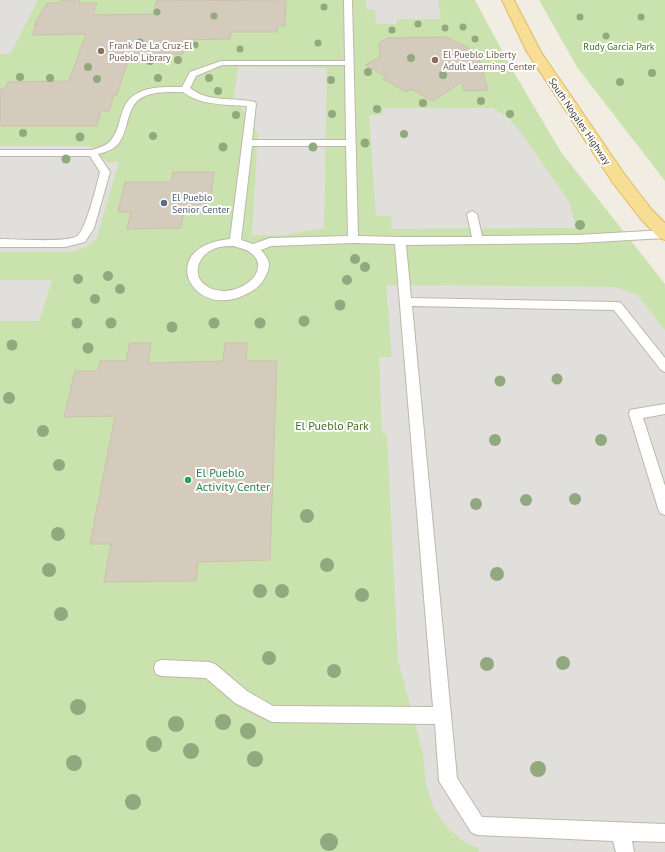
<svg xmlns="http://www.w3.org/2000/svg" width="665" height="852" font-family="'PT Sans',sans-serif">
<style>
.green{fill:#cae3ae}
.parking{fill:#e1dfdc}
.building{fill:#d4cbbd;stroke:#ccc0ad}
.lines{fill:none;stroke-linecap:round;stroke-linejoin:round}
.service-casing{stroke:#beb7aa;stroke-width:2}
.primary-casing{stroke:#dcbb66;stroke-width:2}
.service{fill:#fff;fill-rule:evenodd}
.primary{fill:#f8de95;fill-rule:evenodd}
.tree{fill:#92a87e}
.education-dot{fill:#8d6e63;stroke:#fff;stroke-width:1.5}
.service-dot{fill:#5c6f8a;stroke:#fff;stroke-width:1.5}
.leisure-dot{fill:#2e9e5b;stroke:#fff;stroke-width:1.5}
.labels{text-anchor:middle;stroke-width:4;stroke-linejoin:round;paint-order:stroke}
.far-education-label{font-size:10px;fill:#785e54;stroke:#fff;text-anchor:start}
.far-park-label{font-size:10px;fill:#44702b;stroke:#fff}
.far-street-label{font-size:10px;fill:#423d34;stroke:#fff}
.far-service-label{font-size:10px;fill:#4e5e75;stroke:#fff;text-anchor:start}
.park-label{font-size:12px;fill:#44702b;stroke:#fff}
.leisure-label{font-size:12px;fill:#27864d;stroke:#fff;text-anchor:start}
</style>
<rect width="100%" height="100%" fill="#f1ede3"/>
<path class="green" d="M0 0H475L513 71 561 152 665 284V852H0Z
M539 0H665V181L577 67Z"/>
<path class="parking" d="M0 0H38L10 54H0Z
M366 0H438L441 19H397V24H376L375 10 366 9Z
M238 67 327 68 324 228 285 235H252L258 133 234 96Z
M383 108H493L507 117 520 131 568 200 577 228 392 229 391 216H376L369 115H383Z
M0 146H90L107 162H119L96 240 85 247 71 252H0Z
M0 280H52L39 321H0Z
M386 285 614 287 636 294 665 330V852H479V849L462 840 447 827 434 809 426 784 423 754 398 660 387 434 382 433 379 357H392Z"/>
<path class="building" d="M62 0H80L79 3H97L93 15 153 14 157 0 286 1 285 26H278L277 32H231L230 39 186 40 183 54H130L117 95H114L109 111H101L97 126H0V89H4L8 82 69 81 86 34 32 35 37 24 34 25 47 3H59Z
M446 37 477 52 488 90 464 91 462 82 432 101 411 89 406 92 383 79 387 77 365 65 380 57 379 43 388 38Z
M173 172H214L211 194 203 211H184L181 228 127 229 131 212H118L125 182H171Z
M130 343H151L148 363 223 361 225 343H247L246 361H277L270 560 198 562 196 581 104 582 111 544H90L115 416 64 417 75 371H98L100 361H126Z"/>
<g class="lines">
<g class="service-casing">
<path id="service" d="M344 0H352L358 236 400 237H472L467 214 472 211 477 214 482 236 577 235 665 230V238L577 243 406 245 411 298 617 302 621 303 665 358V372L661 370 614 310 412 306 457 778 482 817 665 824V842L632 841 634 852H616L613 841 477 835 471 832 439 781 435 724 272 722 235 703 206 678 162 676 156 674 154 668 156 662 162 660 209 662 215 664 247 691 273 706 433 707 395 244 353 243 271 246 261 250C271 261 271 266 264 279 259 288 250 293 240 297 189 316 157 246 230 239L247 106C225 104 201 106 183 92 170 92 155 91 143 97 125 106 130 130 118 144 113 150 105 152 98 154L110 172 94 228 85 242 65 247H0V239C14 239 68 243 77 236 86 230 97 184 100 172L90 156H0V150H92C98 148 107 146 111 140 123 126 118 104 136 94 149 86 167 87 182 87L190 72 221 61H345ZM222 65H345L346 140H252L256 104 255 102C233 97 208 103 190 88L196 76ZM252 146H346L348 236 270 238 253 244 241 240ZM234 246C239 248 247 249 251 253 276 273 230 304 205 285 190 273 200 253 216 248 222 246 228 246 234 246Z
M665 404V414L643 418 665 486V515L660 513 658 508 629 414 630 410 635 409Z"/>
</g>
<g class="primary-casing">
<path id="primary" d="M502 0H514L541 52 625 175 652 210 665 223V240L659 238 640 218 613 183 527 52Z"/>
</g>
<use href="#service" class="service"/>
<use href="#primary" class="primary"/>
</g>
<g class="tree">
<circle cx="324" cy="7" r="3.5"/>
<circle cx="157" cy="12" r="3.5"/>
<circle cx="214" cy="16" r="3.5"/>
<circle cx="580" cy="17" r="3.5"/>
<circle cx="641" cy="17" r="3.5"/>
<circle cx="418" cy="24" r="3.5"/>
<circle cx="463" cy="27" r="3.5"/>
<circle cx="445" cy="28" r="3.5"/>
<circle cx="392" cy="30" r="3.5"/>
<circle cx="606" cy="36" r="3.5"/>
<circle cx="475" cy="39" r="3.5"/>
<circle cx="140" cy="42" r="3.5"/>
<circle cx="318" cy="43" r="3.5"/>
<circle cx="195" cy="45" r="3.5"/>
<circle cx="240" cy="49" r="3.5"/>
<circle cx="411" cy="58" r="4"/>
<circle cx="178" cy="60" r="4"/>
<circle cx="150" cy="61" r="4"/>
<circle cx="88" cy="67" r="4"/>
<circle cx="490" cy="68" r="4"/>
<circle cx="368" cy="72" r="4"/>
<circle cx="652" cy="73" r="4"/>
<circle cx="443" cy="75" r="4"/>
<circle cx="20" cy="77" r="4"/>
<circle cx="50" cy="78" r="4"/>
<circle cx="158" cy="78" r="4"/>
<circle cx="209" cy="78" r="4"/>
<circle cx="97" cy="79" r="4"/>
<circle cx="331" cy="80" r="4"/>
<circle cx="620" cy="82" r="4"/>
<circle cx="218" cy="91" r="4"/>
<circle cx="481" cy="101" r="4"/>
<circle cx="423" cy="103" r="4"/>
<circle cx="377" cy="109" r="4"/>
<circle cx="332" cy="114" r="4"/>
<circle cx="510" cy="114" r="4"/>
<circle cx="236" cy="115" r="4"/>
<circle cx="23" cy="133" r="4"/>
<circle cx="404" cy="134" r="4"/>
<circle cx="153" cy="136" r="4"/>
<circle cx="80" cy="137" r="4.5"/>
<circle cx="365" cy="143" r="4.5"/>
<circle cx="223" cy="147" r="4.5"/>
<circle cx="313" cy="147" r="4.5"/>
<circle cx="66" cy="159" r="4.5"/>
<circle cx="580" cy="225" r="5"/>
<circle cx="355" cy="259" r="5"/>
<circle cx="365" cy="267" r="5"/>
<circle cx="108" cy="276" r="5"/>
<circle cx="78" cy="279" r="5"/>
<circle cx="347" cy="280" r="5"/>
<circle cx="120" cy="289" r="5"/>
<circle cx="95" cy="299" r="5"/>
<circle cx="340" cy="305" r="5.5"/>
<circle cx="304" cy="321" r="5.5"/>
<circle cx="77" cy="323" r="5.5"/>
<circle cx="111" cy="323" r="5.5"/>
<circle cx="214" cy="323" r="5.5"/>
<circle cx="260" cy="323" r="5.5"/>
<circle cx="172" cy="327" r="5.5"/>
<circle cx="12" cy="345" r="5.5"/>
<circle cx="88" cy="348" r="5.5"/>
<circle cx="557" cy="379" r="5.5"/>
<circle cx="500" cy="381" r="5.5"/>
<circle cx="9" cy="398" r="6"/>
<circle cx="43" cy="431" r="6"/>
<circle cx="495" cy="440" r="6"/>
<circle cx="601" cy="440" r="6"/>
<circle cx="59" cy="465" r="6"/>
<circle cx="575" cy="499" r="6"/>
<circle cx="526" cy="500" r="6"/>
<circle cx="476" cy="504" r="6"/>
<circle cx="307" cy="516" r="7"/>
<circle cx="58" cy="534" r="7"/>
<circle cx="327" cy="565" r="7"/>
<circle cx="49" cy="570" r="7"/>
<circle cx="497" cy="574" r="7"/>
<circle cx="260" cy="591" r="7"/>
<circle cx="282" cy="591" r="7"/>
<circle cx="362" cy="595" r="7"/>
<circle cx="61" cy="614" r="7"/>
<circle cx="269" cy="658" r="7"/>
<circle cx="563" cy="663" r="7"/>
<circle cx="487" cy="664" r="7"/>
<circle cx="334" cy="671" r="7"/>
<circle cx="78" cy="707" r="8"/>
<circle cx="223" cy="722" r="8"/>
<circle cx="176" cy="724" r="8"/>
<circle cx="248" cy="731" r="8"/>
<circle cx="154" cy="744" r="8"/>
<circle cx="191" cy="751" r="8"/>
<circle cx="255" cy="759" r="8"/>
<circle cx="74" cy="763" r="8"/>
<circle cx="538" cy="769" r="8"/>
<circle cx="133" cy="802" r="8"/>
<circle cx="329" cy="842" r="9"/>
</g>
<g class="education-dot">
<circle cx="101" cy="51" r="4"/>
<circle cx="435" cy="60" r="4"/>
</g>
<circle class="service-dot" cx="164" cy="203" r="4"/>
<circle class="leisure-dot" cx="188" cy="480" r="4"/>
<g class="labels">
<g class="far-education-label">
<text x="109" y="49">Frank De La Cruz-El<tspan x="109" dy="12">Pueblo Library</tspan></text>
<text x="443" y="58">El Pueblo Liberty<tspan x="443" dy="12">Adult Learning Center</tspan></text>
</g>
<g class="far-park-label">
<text x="619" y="50">Rudy Garcia Park</text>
</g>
<g class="far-street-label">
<text transform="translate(580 121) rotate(56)" y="4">South Nogales Highway</text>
</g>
<g class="far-service-label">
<text x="172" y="201">El Pueblo<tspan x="172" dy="12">Senior Center</tspan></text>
</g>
<g class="park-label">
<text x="332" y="430">El Pueblo Park</text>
</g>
<g class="leisure-label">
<text x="196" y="477">El Pueblo<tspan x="196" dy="14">Activity Center</tspan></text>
</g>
</g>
</svg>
